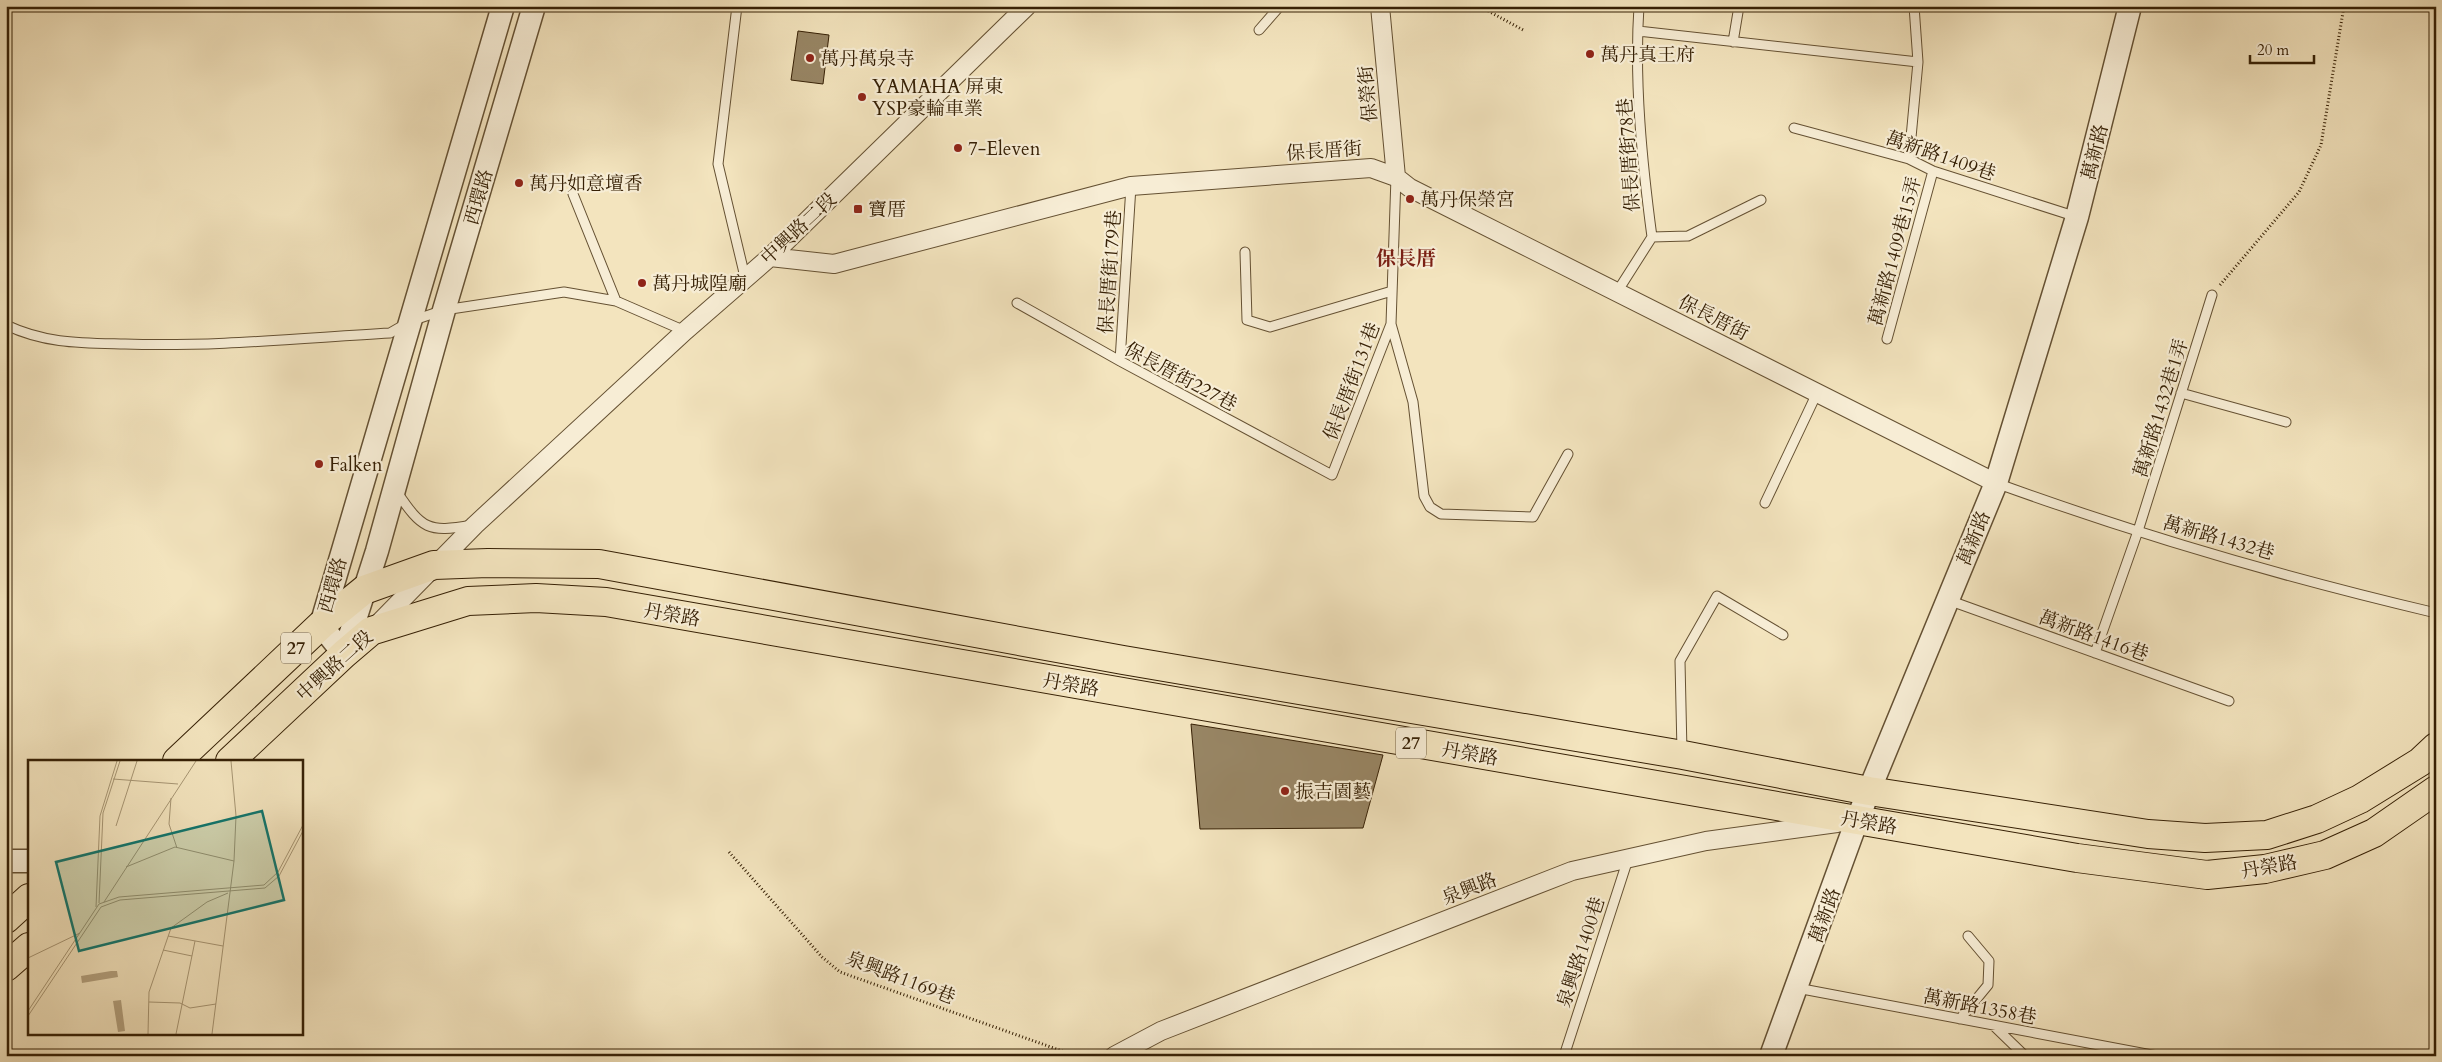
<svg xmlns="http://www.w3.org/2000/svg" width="2442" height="1062" font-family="Cardo,'Noto Serif TC',serif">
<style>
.building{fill:#988665;stroke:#362005}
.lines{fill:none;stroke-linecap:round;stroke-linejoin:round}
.service-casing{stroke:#655133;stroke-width:11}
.minor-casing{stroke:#655133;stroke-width:20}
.tertiary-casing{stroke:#655133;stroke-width:25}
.primary-casing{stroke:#362005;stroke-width:30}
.path{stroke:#362005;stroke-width:3;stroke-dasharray:1 2.5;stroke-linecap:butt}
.service{stroke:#f7edd5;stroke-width:9}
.minor{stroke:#f7edd5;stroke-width:18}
.tertiary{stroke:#f7edd5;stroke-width:22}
.primary{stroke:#f3e4be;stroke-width:28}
.poi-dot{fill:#8f2418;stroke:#f7edd5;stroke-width:2}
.labels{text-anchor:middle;stroke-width:4.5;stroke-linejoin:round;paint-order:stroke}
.shield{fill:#f7edd5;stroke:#705e43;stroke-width:1}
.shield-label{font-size:18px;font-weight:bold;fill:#362005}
.poi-label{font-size:19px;fill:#362005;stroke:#f7edd5;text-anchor:start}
.street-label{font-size:19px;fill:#362005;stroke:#f7edd5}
.neighbourhood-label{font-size:20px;font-weight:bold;fill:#7a1f14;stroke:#f7edd5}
.inset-road{fill:none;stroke:#a79674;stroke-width:1}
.view{fill:#0f766e;fill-opacity:0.15;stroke:#0f766e;stroke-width:2.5}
.inset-edge{fill:none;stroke:#362005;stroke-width:2.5}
</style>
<rect width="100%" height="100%" fill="#f3e4be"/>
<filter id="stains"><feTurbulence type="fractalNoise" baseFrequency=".004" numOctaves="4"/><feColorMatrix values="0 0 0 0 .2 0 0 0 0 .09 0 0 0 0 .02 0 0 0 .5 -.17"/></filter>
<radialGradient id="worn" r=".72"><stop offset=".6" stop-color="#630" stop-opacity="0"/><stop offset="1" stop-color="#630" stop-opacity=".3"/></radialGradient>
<path class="building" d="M798 31 829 35 823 84 791 80Z
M1191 724 1383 755 1363 828 1200 829Z"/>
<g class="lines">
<g class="service-casing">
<path id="service" d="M737 6 718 164 745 277
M1259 30 1280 6
M1638 31 1918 62
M1733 42 1739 6
M1794 128 1909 159 1933 171 2077 217
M1909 159 1918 62 1914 6
M573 194 616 301 685 331
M1652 237 1688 236 1761 200
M1245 252 1247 320 1270 327 1392 291
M1617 292 1652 237C1642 162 1634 81 1639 6
M1017 303 1120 361 1332 475 1391 324 1396 177
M1391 324 1413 402 1424 496 1430 507 1441 514 1533 517 1568 454
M6 325C46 344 82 343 125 344 213 347 302 338 390 333L411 321 444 310 564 292 616 301
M1887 339 1933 171
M1120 361 1131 186
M2181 393 2286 422
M1996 483C2139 535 2287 578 2436 613
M397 492C422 529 428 533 472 525
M1765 503 1817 393
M1948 600 2229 701
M2095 653 2138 531 2212 295
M1682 752 1680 661 1717 596 1783 635
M1797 988 2157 1056
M1960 1019 1988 985 1989 961 1968 936
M1993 1025 2025 1056
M1564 1056 1628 859"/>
</g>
<g class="minor-casing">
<path id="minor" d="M1380 6 1396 177
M770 257 834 264 1131 186 1371 168 1396 177 1410 188 1996 483
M374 628 475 525 685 331 770 257 1027 6
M1114 1056 1161 1031 1572 871 1706 841 1837 823"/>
</g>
<g class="tertiary-casing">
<path id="tertiary" d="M344 654 321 625 503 6
M344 654 377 551 444 310 534 6
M6 861H29
M1771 1056 1857 820 1996 483 2077 217 2130 6"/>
</g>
<g class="primary-casing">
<path id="primary" d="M177 761 321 625 364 590 434 565 488 563 599 564 1123 660 1683 755 1869 791 2148 834 2205 838 2267 835 2317 819 2360 799 2420 762 2436 747
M230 761 344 654 371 631 468 601 536 598 606 602 1857 820 2077 858 2207 875 2265 869 2325 855 2374 833 2436 790
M6 919 29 898
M6 967 29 947"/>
</g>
<path class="path" d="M1479 6 1525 31
M2220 285 2299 192 2321 145 2344 6
M729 852 822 957 840 972 1076 1056"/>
<use href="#service" class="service"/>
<use href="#minor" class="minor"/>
<use href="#tertiary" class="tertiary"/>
<use href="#primary" class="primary"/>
</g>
<g class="poi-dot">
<circle cx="1590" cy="54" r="5"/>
<circle cx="810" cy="58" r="5"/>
<circle cx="862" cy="97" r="5"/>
<circle cx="958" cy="148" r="5"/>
<circle cx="519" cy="183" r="5"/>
<circle cx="1410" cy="199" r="5"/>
<rect x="853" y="204" width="10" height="10" rx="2.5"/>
<circle cx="642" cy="283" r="5"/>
<circle cx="319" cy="464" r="5"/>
<circle cx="1285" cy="791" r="5"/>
</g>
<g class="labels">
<g class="shield">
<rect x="281" y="632.5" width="30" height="31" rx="4"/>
<rect x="1396" y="727.5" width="30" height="31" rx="4"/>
</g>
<g class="shield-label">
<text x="296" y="654">27</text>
<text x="1411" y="749">27</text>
</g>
<g class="poi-label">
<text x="1600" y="61">萬丹真王府</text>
<text x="820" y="65">萬丹萬泉寺</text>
<text x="872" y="93">YAMAHA 屏東<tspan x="872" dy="22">YSP豪輪車業</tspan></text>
<text x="968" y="155">7-Eleven</text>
<text x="529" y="190">萬丹如意壇香</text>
<text x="1420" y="206">萬丹保榮宮</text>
<text x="868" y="216">寶厝</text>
<text x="652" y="290">萬丹城隍廟</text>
<text x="329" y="471">Falken</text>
<text x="1295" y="798">振吉園藝</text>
</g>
<g class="street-label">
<text transform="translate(1367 94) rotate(-95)" y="7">保榮街</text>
<text transform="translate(1324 150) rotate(-4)" y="7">保長厝街</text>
<text transform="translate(2094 152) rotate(-76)" y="7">萬新路</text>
<text transform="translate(1628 155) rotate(-94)" y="7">保長厝街78巷</text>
<text transform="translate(1941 155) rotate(19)" y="7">萬新路1409巷</text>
<text transform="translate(478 197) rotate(-74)" y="7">西環路</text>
<text transform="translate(798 228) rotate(-43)" y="7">中興路二段</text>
<text transform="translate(1894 251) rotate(-75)" y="7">萬新路1409巷15弄</text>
<text transform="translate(1109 272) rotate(-86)" y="7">保長厝街179巷</text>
<text transform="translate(1714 317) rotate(27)" y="7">保長厝街</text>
<text transform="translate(1181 376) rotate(28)" y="7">保長厝街227巷</text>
<text transform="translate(1351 381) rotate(-69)" y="7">保長厝街131巷</text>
<text transform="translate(2160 408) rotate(-73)" y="7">萬新路1432巷1弄</text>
<text transform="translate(2219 537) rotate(16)" y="7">萬新路1432巷</text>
<text transform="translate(1973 538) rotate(-68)" y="7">萬新路</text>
<text transform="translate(332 585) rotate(-74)" y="7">西環路</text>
<text transform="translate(672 614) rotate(10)" y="7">丹榮路</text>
<text transform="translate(2094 635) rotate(20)" y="7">萬新路1416巷</text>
<text transform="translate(334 665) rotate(-42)" y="7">中興路二段</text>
<text transform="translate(1071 684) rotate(10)" y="7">丹榮路</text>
<text transform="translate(1470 753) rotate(10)" y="7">丹榮路</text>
<text transform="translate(1869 822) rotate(10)" y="7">丹榮路</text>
<text transform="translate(2269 866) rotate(-10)" y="7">丹榮路</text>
<text transform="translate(1469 888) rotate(-21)" y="7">泉興路</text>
<text transform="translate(1824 915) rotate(-70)" y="7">萬新路</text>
<text transform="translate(1580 952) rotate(-72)" y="7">泉興路1400巷</text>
<text transform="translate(901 977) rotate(21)" y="7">泉興路1169巷</text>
<text transform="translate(1980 1006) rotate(11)" y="7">萬新路1358巷</text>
</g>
<g class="neighbourhood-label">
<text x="1406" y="265">保長厝</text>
</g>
</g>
<g transform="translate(28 760)">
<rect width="275" height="275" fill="#f3e4be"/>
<path d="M83 211H89L90 217 54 223 53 216ZM93 240 97 271 90 272 85 241Z" fill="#b3a17f"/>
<path class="inset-road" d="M85 19 150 24M143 38 141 64 149 88M88 66 109 1M98 107 147 87 206 101M76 142 168 1M71 143 75 53 92 1M68 147 72 56 89 1M140 176 195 186M135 190 164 196M0 198 52 173M121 242 152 243 162 248 188 244M0 251 71 144 91 137 236 125 250 112 275 65M0 256 73 147 92 140 237 128 251 116 275 71M120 274 121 232 143 168 179 142 200 133M148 274 167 181M184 274 206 101 208 56 203 1"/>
<path class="view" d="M234 51 256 140 51 191 28 102Z"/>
<rect width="275" height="275" class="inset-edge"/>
</g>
<rect width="2442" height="1062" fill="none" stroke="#f3e4be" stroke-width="25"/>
<rect x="8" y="8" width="2427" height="1047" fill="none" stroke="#362005" stroke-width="2.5"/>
<rect x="12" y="12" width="2417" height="1037" fill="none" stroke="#362005"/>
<path d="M2250 55v8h64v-8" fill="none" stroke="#362005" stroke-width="2.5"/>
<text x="2257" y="55" font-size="15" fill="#362005" stroke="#f7edd5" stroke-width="4" paint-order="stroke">20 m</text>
<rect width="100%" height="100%" filter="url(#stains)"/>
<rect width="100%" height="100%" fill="url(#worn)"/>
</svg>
